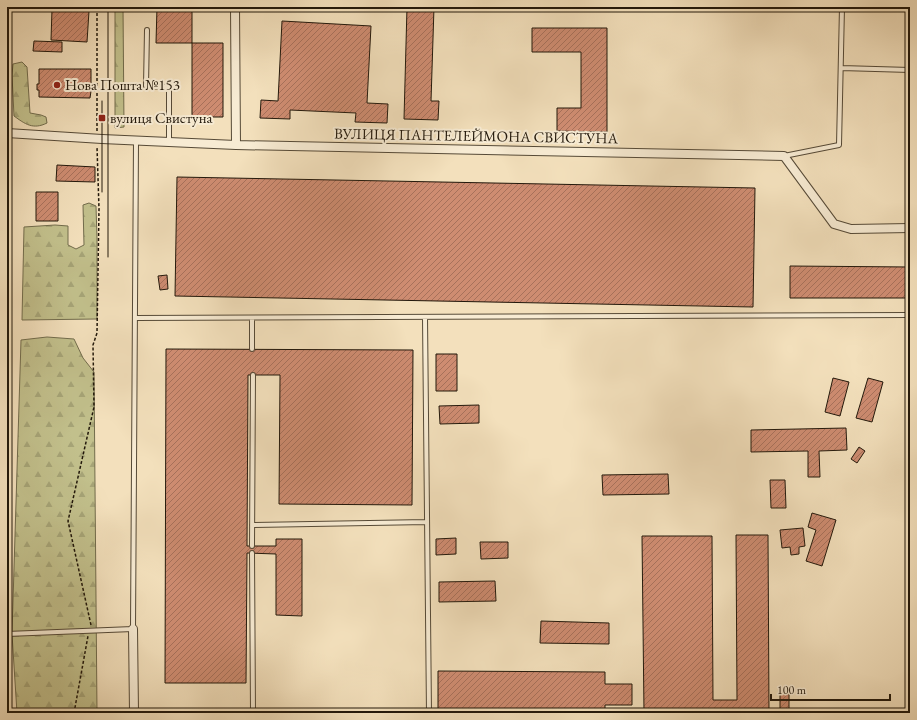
<svg xmlns="http://www.w3.org/2000/svg" width="917" height="720" font-family="'EB Garamond',serif">
<style>
.forest{fill:url(#forest-firs);stroke:#726c4c}
.building{fill:url(#building-hatch);stroke:#22180b}
.lines{fill:none;stroke-linecap:round;stroke-linejoin:round}
.lane-casing{stroke:#564a37;stroke-width:6}
.street-casing{stroke:#564a37;stroke-width:10}
.path{stroke:#22180b;stroke-width:1.5;stroke-dasharray:3 2;stroke-linecap:butt}
.lane{stroke:#f7ebd3;stroke-width:4}
.street{stroke:#f7ebd3;stroke-width:8}
.tram{stroke:#22180b;stroke-width:1}
.poi-dot{fill:#8f2418;stroke:#f7ebd3;stroke-width:1.5}
.labels{text-anchor:middle;stroke-width:4;stroke-linejoin:round;paint-order:stroke}
.poi-label{font-size:15px;fill:#22180b;stroke:#f7ebd3;text-anchor:start}
.street-label{font-size:15px;fill:#22180b;stroke:#f7ebd3}
</style>
<defs>
<pattern id="forest-firs" width="22" height="20" patternUnits="userSpaceOnUse"><rect width="22" height="20" fill="#c2c08c"/><path d="M5 1l3.5 6h-7zM16 11l3.5 6h-7z" fill="#a6a477"/></pattern>
<pattern id="building-hatch" width="6" height="6" patternUnits="userSpaceOnUse"><rect width="6" height="6" fill="#ce8c71"/><path d="M-1 1l2-2M0 6l6-6M5 7l2-2" fill="none" stroke="#a7715b"/></pattern>
</defs>
<rect width="100%" height="100%" fill="#f3e0bc"/>
<filter id="stains"><feTurbulence type="fractalNoise" baseFrequency=".005" numOctaves="4"/><feColorMatrix values="0 0 0 0 .2 0 0 0 0 .09 0 0 0 0 .02 0 0 0 .5 -.17"/></filter>
<radialGradient id="worn" r=".72"><stop offset=".6" stop-color="#630" stop-opacity="0"/><stop offset="1" stop-color="#630" stop-opacity=".3"/></radialGradient>
<path class="forest" d="M115 7H123L124 127 115 128Z
M22 62 27 67 30 113 41 115 46 117 47 123C33 130 25 124 14 116L12 75 13 64Z
M89 203 96 206 97 239V319L22 320 24 227 55 225 68 226V245L76 249 84 245 83 205Z
M47 337 74 339 83 358 94 372 97 713H17L12 634 21 340Z"/>
<path class="building" d="M52 7H81V11L52 9Z
M157 7H192V43H156Z
M407 7H434L431 101H439L438 120 404 119Z
M52 9 89 11 87 42 51 40Z
M282 21 371 26 367 103 388 104 387 123 355 122 356 113 290 110V119L260 118 261 100 278 101Z
M532 28H607V132L557 131V108H581V52H532Z
M34 41 62 42V52L33 51Z
M192 43H223V117H192Z
M39 69H91V84H95V91H91L90 98 39 97V90H37V84H39Z
M57 165 95 167V182L56 181Z
M177 177 755 188 753 307 175 296Z
M36 192H58V221H36Z
M790 266 910 267V298H790Z
M167 275 168 289 160 290 158 276Z
M166 349 413 350 412 505 279 504 280 375H248L247 546H276V539H302V616L276 615V554L247 553 246 683H165Z
M436 354H457V391H436Z
M833 378 849 382 840 416 825 412Z
M868 378 883 382 872 422 856 418Z
M479 405V423L440 424 439 406Z
M846 428 847 450 819 451 820 477H808V451L751 452V430Z
M859 447 865 451 857 463 851 459Z
M668 474 669 494 603 495 602 475Z
M770 480H785L786 508H771Z
M812 513 836 520 822 566 806 561 816 530 808 527Z
M803 528 805 546 799 547V554L791 555 790 547 782 548 780 530Z
M736 535H768L769 713H644L642 536H712L713 700H737Z
M456 538V554L436 555V539Z
M480 542H508V558L481 559Z
M495 581 496 601 439 602V582Z
M541 621 609 623V644L540 643Z
M438 671 605 672V684H632V705H605V713H438Z
M780 690H789V713H780Z
M335 710H371V713H335Z"/>
<g class="lines">
<g class="lane-casing">
<path id="lane" d="M147 30 146 86 169 87V142
M841 68 910 70
M784 156 839 145 842 7
M425 317 429 713
M135 318 910 315
M252 319V349
M252 525 427 522
M252 546 253 375
M252 553 253 713
M7 634 133 629 136 141"/>
</g>
<g class="street-casing">
<path id="street" d="M235 7 236 145
M7 133 102 139 236 145 784 156 834 224 851 229 910 228
M133 629 134 713"/>
</g>
<path class="path" d="M97 131V7
M91 625 68 521 94 407 93 345 97 333 99 209 97 147
M74 713 88 636"/>
<use href="#lane" class="lane"/>
<use href="#street" class="street"/>
<path class="tram" d="M108 7V257
M102 101V192"/>
</g>
<g class="poi-dot">
<circle cx="57" cy="85" r="4"/>
<rect x="98" y="114" width="8" height="8" rx="2"/>
</g>
<g class="labels">
<g class="poi-label">
<text x="65" y="90">Нова Пошта №153</text>
<text x="110" y="123">вулиця Свистуна</text>
</g>
<g class="street-label">
<text transform="translate(476 136) rotate(1)" y="5">ВУЛИЦЯ ПАНТЕЛЕЙМОНА СВИСТУНА</text>
</g>
</g>
<rect width="917" height="720" fill="none" stroke="#f3e0bc" stroke-width="24"/>
<rect x="8" y="8" width="901" height="704" fill="none" stroke="#22180b" stroke-width="2"/>
<rect x="12" y="12" width="893" height="696" fill="none" stroke="#22180b"/>
<path d="M771 694v6h119v-6" fill="none" stroke="#22180b" stroke-width="2"/>
<text x="777" y="694" font-size="12" fill="#22180b" stroke="#f7ebd3" stroke-width="3" paint-order="stroke">100 m</text>
<rect width="100%" height="100%" filter="url(#stains)"/>
<rect width="100%" height="100%" fill="url(#worn)"/>
</svg>
